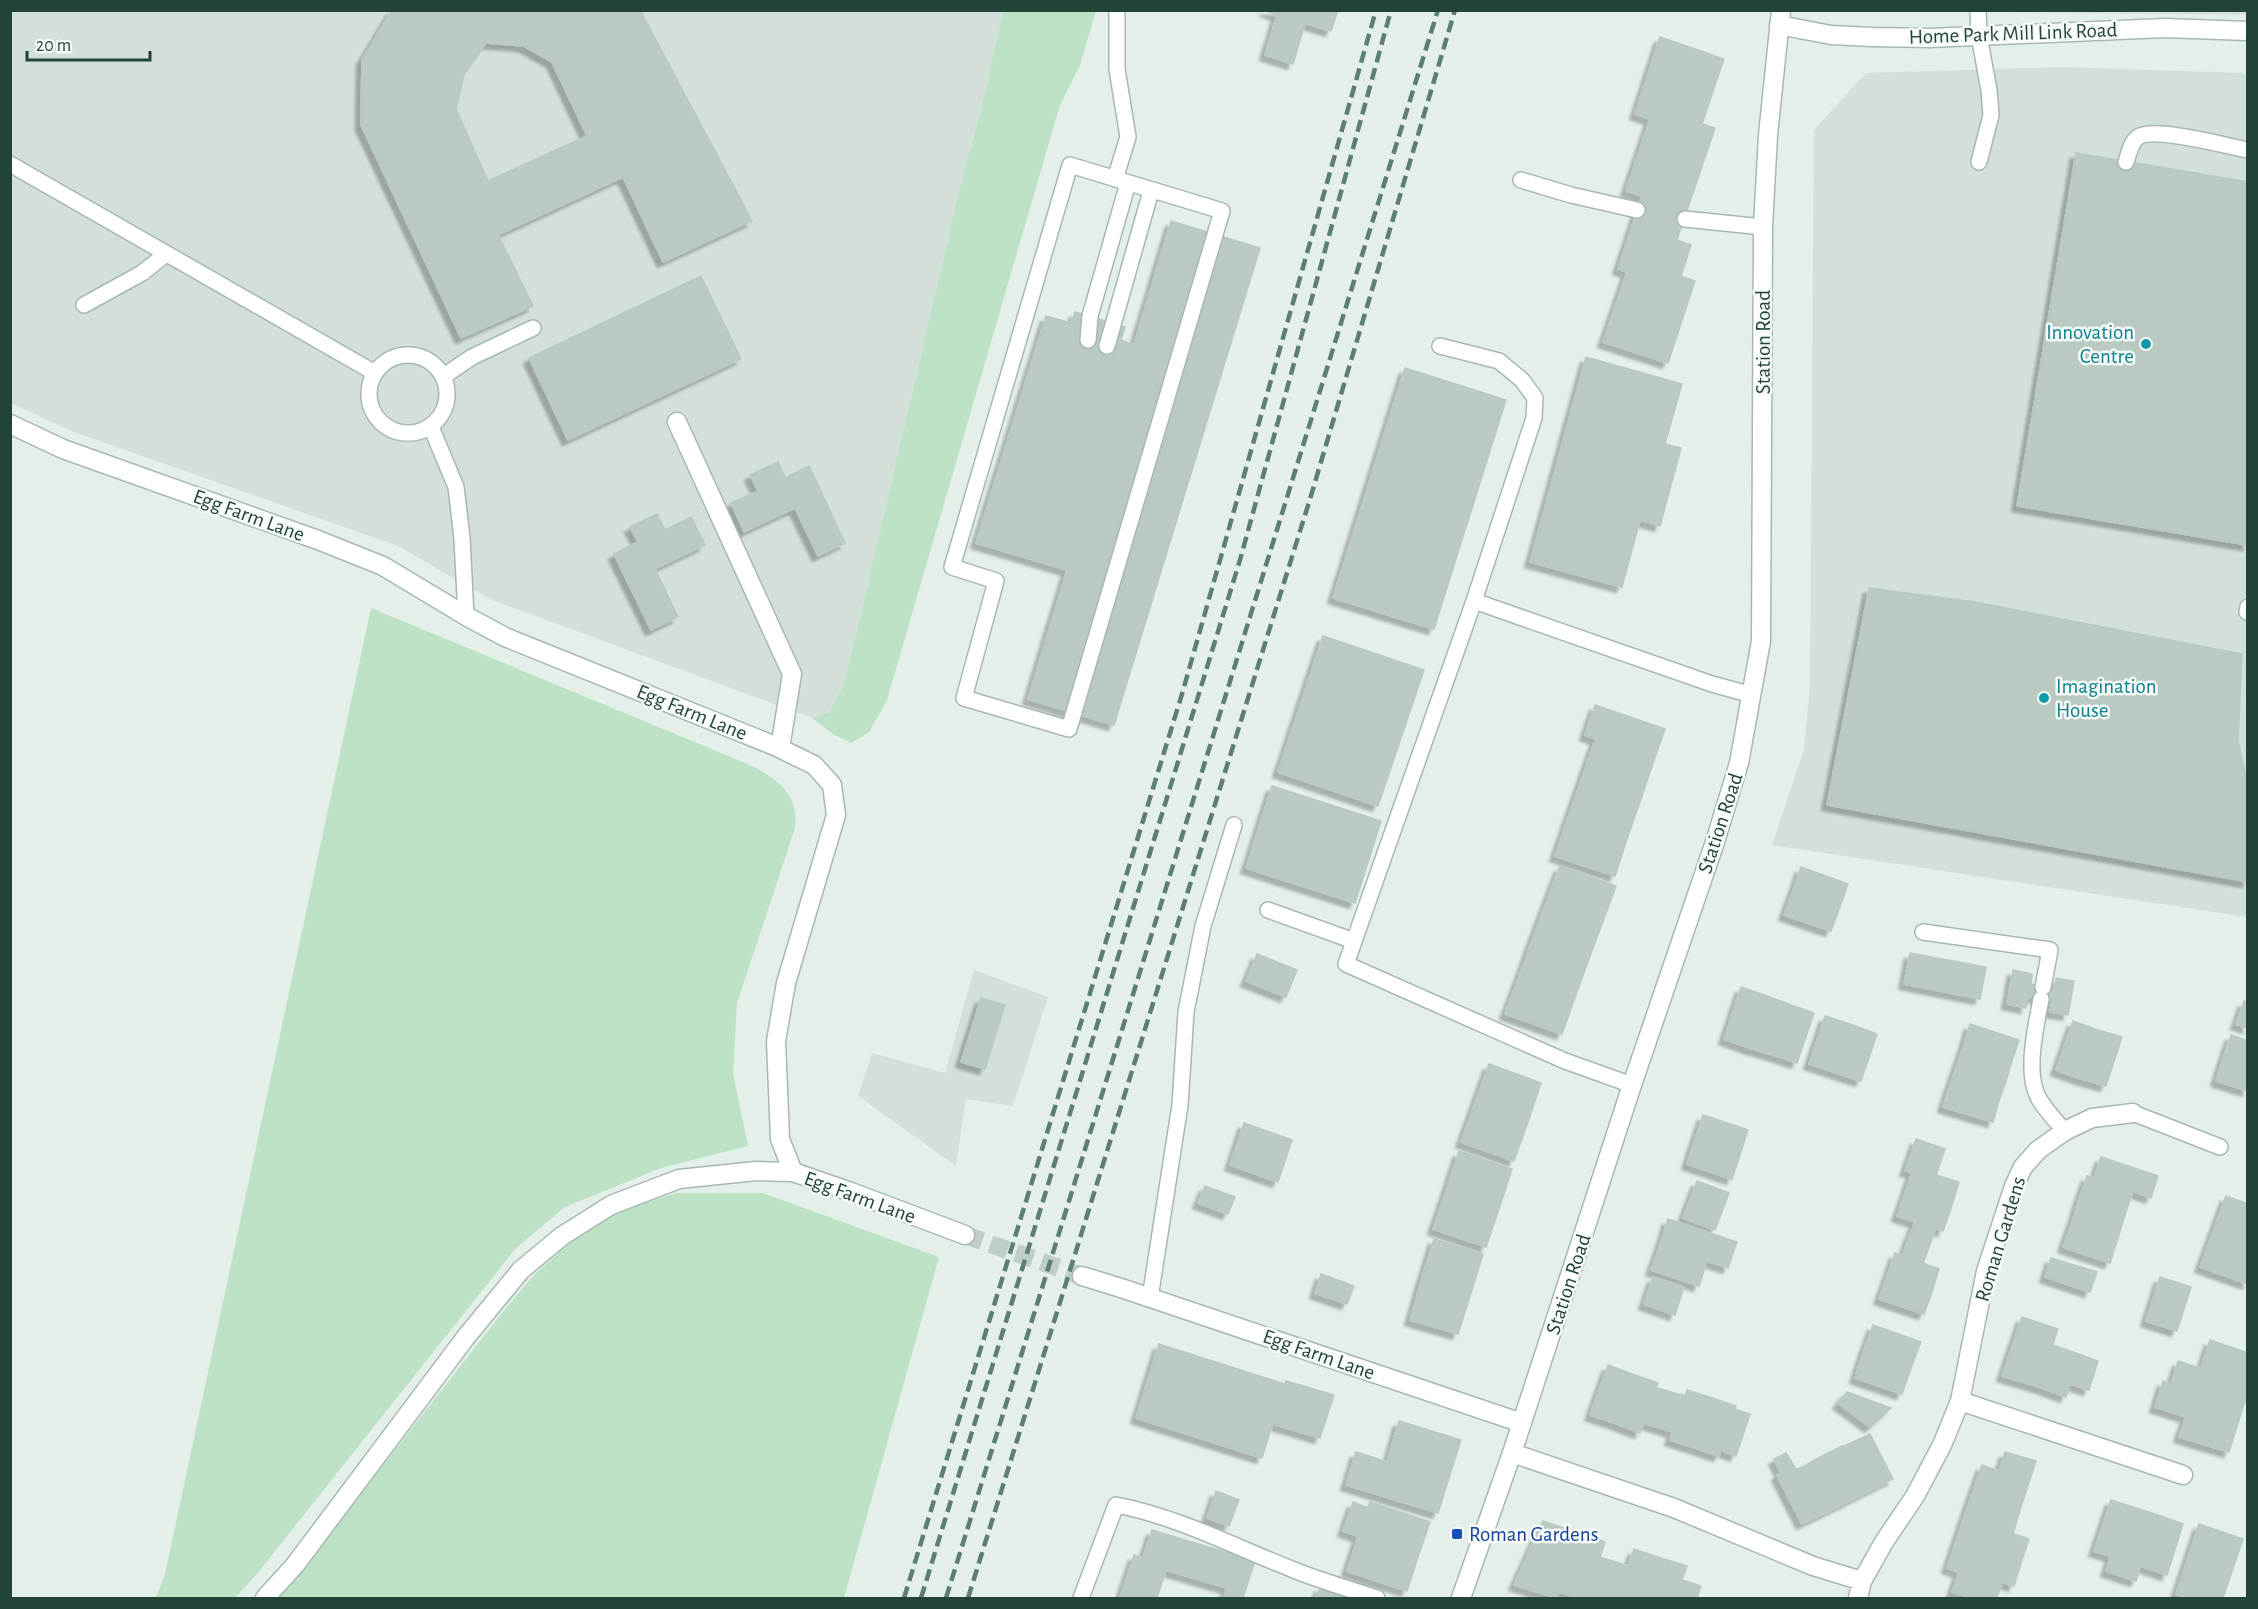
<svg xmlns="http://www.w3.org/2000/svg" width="2258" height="1609" font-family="'Alegreya Sans',sans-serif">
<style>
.built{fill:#d3dfd9}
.green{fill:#bde1c4}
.building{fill:#bacac3;stroke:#b7c9c1;stroke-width:1.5;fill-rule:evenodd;filter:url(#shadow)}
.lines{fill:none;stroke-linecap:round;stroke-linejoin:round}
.minor-tunnel{stroke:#becdc6;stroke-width:18;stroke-dasharray:18 9;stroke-linecap:butt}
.service-casing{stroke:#a7b8b1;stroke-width:18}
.minor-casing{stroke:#a7b8b1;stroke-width:21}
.tertiary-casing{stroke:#a7b8b1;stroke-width:21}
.service{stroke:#fff;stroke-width:15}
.minor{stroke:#fff;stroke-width:18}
.tertiary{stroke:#fff;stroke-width:18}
.rail{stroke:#5d7e73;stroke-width:4.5;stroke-dasharray:12 6;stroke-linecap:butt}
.culture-dot{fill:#0f9aa8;stroke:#f6fbf8;stroke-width:2}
.transit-dot{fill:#1a4fb4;stroke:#f6fbf8;stroke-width:2}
.labels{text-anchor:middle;stroke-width:5;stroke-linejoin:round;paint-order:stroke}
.street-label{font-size:21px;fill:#224338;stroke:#f6fbf8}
.culture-label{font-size:21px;fill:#0d838f;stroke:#f6fbf8;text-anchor:end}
.transit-label{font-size:21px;fill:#164399;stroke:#f6fbf8;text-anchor:start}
</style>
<defs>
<filter id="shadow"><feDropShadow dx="-5.5" dy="5.5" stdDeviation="1.5" flood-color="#0004"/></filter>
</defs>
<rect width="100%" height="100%" fill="#e5efea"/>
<path class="built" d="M2247 10V15L1892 11Z
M11 11H1003L986 89 956 205 845 682 829 712 812 718 490 599 398 546 71 431 11 403Z
M2062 67 2247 73V917L1772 845 1804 749 1810 684 1814 130 1866 73Z
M974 970 1048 997 1013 1106 966 1099 956 1166 858 1096 872 1053 945 1073Z"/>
<path class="green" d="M1003 11H1096L1080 65 1060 105 887 700 869 732 851 743 833 734 812 718 829 712 845 682 956 205 986 89Z
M371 608 750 765C777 779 802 796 794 831L737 1003 733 1073 748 1146 661 1168 565 1207 516 1248 256 1575 235 1598H156L165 1574Z
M677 1193H763L939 1257 844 1598H279L506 1308 535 1274 582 1232 633 1205Z"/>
<path class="building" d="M392 10H640L752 221 663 262 623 177 498 235 533 306 461 338 361 125 362 60ZM486 43 524 46 552 62 587 136 488 181 456 109 464 74Z
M1264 10H1338L1331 31 1305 23 1293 64 1265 55 1277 15Z
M1660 37 1724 59 1702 124 1715 128 1677 240 1691 245 1681 276 1695 281 1668 363 1603 342 1627 272 1618 269 1642 196 1626 191 1650 119 1635 114Z
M2076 153 2248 182V545L2017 506Z
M1171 221 1260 248 1114 725 1028 699 1067 570 976 543 1046 316 1071 323 1075 312 1125 327 1121 340 1134 345Z
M701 276 741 359 568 440 529 358Z
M1586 357 1682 384 1665 444 1681 448 1660 526 1640 520 1622 587 1530 562Z
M1405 368 1506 400 1434 629 1333 598Z
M778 462 785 478 809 466 845 543 818 556 795 508 744 532 731 503 758 491 750 475Z
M657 514 665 530 691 517 705 545 655 569 678 617 651 630 614 554 638 542 630 527Z
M1869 588 1975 602 2242 654 2238 741 2248 785V882L1827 805Z
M1323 636 1424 670 1378 806 1278 772Z
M1595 705 1665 729 1651 769 1592 749 1596 739 1585 735Z
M1592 749 1651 769 1641 799 1582 778Z
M1582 778 1641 799 1628 836 1569 815Z
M1272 786 1381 821 1355 903 1246 868Z
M1569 815 1628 836 1615 876 1555 856Z
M1560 866 1616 886 1605 916 1549 895Z
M1801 867 1848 884 1840 907 1793 891Z
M1793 891 1840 907 1831 931 1784 915Z
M1549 895 1605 916 1590 956 1534 935Z
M1534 935 1590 956 1576 995 1520 974Z
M1910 953 1986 967 1980 999 1904 984Z
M1257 954 1297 970 1286 997 1246 981Z
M2013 970 2032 974 2031 984 2054 989 2056 978 2074 981 2068 1015 2050 1012 2052 1001 2028 996 2026 1008 2007 1004Z
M1520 974 1576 995 1562 1034 1505 1014Z
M1741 987 1767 996 1749 1048 1724 1039Z
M1767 996 1791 1005 1773 1055 1749 1048Z
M981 998 1005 1005 985 1069 961 1062Z
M2244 1001 2248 1003V1028L2236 1024Z
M1791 1005 1814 1013 1797 1063 1773 1055Z
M1825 1016 1850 1024 1834 1072 1809 1064Z
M2073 1021 2098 1030 2081 1079 2056 1070Z
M1850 1024 1877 1034 1861 1081 1834 1072Z
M1970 1024 2019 1040 2012 1061 1964 1045Z
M2098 1030 2122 1037 2106 1086 2081 1079Z
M2231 1035 2248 1041V1066L2223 1058Z
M1964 1045 2012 1061 2006 1081 1957 1065Z
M2223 1058 2248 1066V1091L2216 1081Z
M1489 1064 1541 1083 1528 1122 1475 1103Z
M1957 1065 2006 1081 1999 1101 1950 1085Z
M1950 1085 1999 1101 1993 1122 1943 1107Z
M1475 1103 1528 1122 1514 1161 1461 1142Z
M1703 1115 1748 1130 1740 1155 1695 1139Z
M1244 1123 1292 1140 1278 1182 1230 1165Z
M1695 1139 1740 1155 1732 1179 1687 1164Z
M1916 1139 1945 1149 1936 1175 1959 1182 1951 1208 1905 1193 1912 1172 1905 1171Z
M1459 1151 1512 1169 1499 1209 1446 1191Z
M2101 1157 2158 1176 2151 1198 2133 1191 2125 1215 2079 1199 2087 1176 2094 1178Z
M1697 1181 1729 1193 1715 1230 1683 1218Z
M1205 1186 1235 1197 1228 1214 1198 1203Z
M1446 1191 1499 1209 1486 1247 1433 1229Z
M1905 1193 1951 1208 1943 1231 1897 1216Z
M2226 1196 2248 1204V1284L2200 1267Z
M2079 1199 2125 1215 2118 1238 2072 1222Z
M1668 1219 1737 1242 1728 1268 1660 1245Z
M1915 1222 1936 1228 1923 1264 1902 1256Z
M2072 1222 2118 1238 2110 1263 2063 1247Z
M1434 1239 1483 1254 1471 1293 1422 1278Z
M1660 1245 1707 1261 1699 1286 1651 1270Z
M1895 1253 1939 1269 1932 1292 1887 1277Z
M2051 1258 2097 1272 2090 1292 2045 1277Z
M1321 1274 1354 1286 1347 1304 1315 1293Z
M1653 1277 1684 1287 1675 1315 1644 1304Z
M1887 1277 1932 1292 1924 1314 1879 1299Z
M2160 1277 2191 1287 2177 1331 2146 1321Z
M1422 1278 1471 1293 1458 1334 1410 1320Z
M2022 1317 2058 1329 2039 1387 2002 1376Z
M1873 1325 1921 1342 1911 1368 1864 1350Z
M2210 1340 2248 1353V1383L2201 1368Z
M1159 1344 1285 1384 1262 1458 1136 1418Z
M2053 1345 2098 1361 2089 1390 2070 1384 2066 1397 2039 1387Z
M1864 1350 1911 1368 1902 1394 1855 1378Z
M2178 1361 2248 1383V1394L2243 1407 2171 1384Z
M1608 1365 1632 1374 1614 1423 1590 1415Z
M1632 1374 1658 1383 1640 1433 1614 1423Z
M1286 1381 1334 1395 1320 1438 1273 1424Z
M2163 1381 2243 1407 2229 1452 2179 1437 2186 1417 2155 1407Z
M1657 1388 1685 1396 1673 1432 1644 1423Z
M1687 1390 1712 1398 1695 1448 1670 1440Z
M1847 1392 1891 1408 1870 1427 1838 1403Z
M1712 1398 1736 1406 1719 1456 1695 1448Z
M1734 1409 1750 1414 1736 1456 1721 1450Z
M1399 1421 1461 1440 1448 1481 1387 1462Z
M1870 1434 1893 1479 1867 1492 1844 1446Z
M1842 1446H1844L1867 1492 1845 1503 1822 1456Z
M1356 1452 1448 1481 1438 1513 1346 1485Z
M2005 1452 2036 1461 2020 1510 1972 1494 1982 1465 1999 1471Z
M1786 1453 1796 1469 1800 1468 1823 1514 1802 1524 1777 1475 1781 1473 1774 1459Z
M1822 1456 1845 1503 1823 1514 1800 1468Z
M1216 1491 1239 1500 1229 1526 1207 1518Z
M1972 1494 2020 1510 2013 1534 1964 1517Z
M2111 1500 2158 1515 2136 1581 2106 1571 2111 1556 2094 1551Z
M1353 1502 1368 1508 1370 1502 1430 1522 1418 1557 1343 1531Z
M2158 1515 2183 1524 2167 1575 2141 1566Z
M1964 1517 2029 1539 2021 1563 1956 1541Z
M1543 1521 1578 1533 1557 1598 1514 1585Z
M2199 1524 2243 1539 2223 1598H2188L2176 1594Z
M1152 1530 1255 1561 1243 1598H1224L1227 1588 1166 1570 1157 1598H1120L1134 1555 1143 1558Z
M1578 1533 1605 1542 1600 1557 1612 1561 1599 1598H1578L1559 1592Z
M1358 1537 1418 1557 1407 1591 1347 1571Z
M1956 1541 2021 1563 2014 1586 2002 1582 1997 1598H1972L1952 1592 1959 1572 1947 1568Z
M1634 1549 1661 1558 1647 1598H1599L1612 1561 1628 1566Z
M1661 1558 1687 1566 1682 1580 1701 1586 1697 1598H1647Z
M1320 1587 1352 1598H1316Z"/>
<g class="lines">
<path class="minor-tunnel" d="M965 1235 1082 1276"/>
<g class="service-casing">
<path id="service" d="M1978 10 1979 36 1989 90 1991 115 1979 162
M2126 162C2129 153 2131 142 2138 137 2154 126 2226 146 2248 150
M10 164 375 373
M1070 165 1222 211 1069 729 964 698 996 581 952 567Z
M1115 179 1128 137 1117 69V10
M1521 180 1571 195 1637 210
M1685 219 1763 227
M84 305 142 273 166 254
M1088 340 1090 316 1128 183
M1107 346 1151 191
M1440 346 1499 361 1522 380 1535 398 1534 418 1474 601 1346 964 1565 1061 1632 1085
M369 394a39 39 0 1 1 78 0a39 39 0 1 1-78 0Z
M444 376 472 357 533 328
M431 427 456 487 462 538 466 616
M1474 601 1712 684 1752 695
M2247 612 2248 607
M1268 910 1354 941
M1923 932 2050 950 2043 987
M2041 999C2036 1027 2025 1071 2038 1097 2045 1110 2055 1120 2065 1131
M2133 1113 2220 1147
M1150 1298 1180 1105 1186 1012 1203 926 1234 825
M1081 1598 1116 1505C1179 1517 1235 1547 1294 1570 1321 1581 1350 1589 1377 1598"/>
</g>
<g class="minor-casing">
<path id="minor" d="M677 422 792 674 780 748
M10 424 63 449 318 540 383 566 466 616 505 637 775 746 814 765 832 785 836 815 786 983 776 1041 780 1139 793 1172
M1082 1276 1121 1288 1522 1423
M1960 1401 2183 1475
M1512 1453 1674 1508 1813 1566 1862 1581
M265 1598 295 1565 466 1337 521 1270 562 1236 611 1205 679 1179 756 1171 793 1172 851 1192 965 1235
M1858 1598 1862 1581 1884 1542 1915 1496 1942 1445 1960 1401 1986 1271 2014 1186 2023 1167 2038 1150 2065 1131 2092 1118 2133 1113"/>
</g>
<g class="tertiary-casing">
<path id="tertiary" d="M1779 25 1831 35 1872 37 1929 38 2165 28 2248 31
M1461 1598 1512 1453 1632 1085 1715 842 1739 763 1761 641 1763 227 1768 135 1781 10"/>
</g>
<use href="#service" class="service"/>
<use href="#minor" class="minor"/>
<use href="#tertiary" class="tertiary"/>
<path class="rail" d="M904 1598 1182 694 1376 10
M921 1598 1240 560 1391 10
M946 1598 1438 10
M968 1598 1310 499 1455 10"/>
</g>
<g class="culture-dot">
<circle cx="2146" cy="344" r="6"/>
<circle cx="2044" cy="698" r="6"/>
</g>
<rect class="transit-dot" x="1451" y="1528" width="12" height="12" rx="3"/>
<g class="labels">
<g class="street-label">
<text transform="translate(2013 33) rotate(-2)" y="7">Home Park Mill Link Road</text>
<text transform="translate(1763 342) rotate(-90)" y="7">Station Road</text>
<text transform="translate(249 515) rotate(20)" y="7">Egg Farm Lane</text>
<text transform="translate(692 712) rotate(22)" y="7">Egg Farm Lane</text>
<text transform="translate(1720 823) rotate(-72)" y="7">Station Road</text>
<text transform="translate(860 1197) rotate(20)" y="7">Egg Farm Lane</text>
<text transform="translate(2000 1239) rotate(-73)" y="7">Roman Gardens</text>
<text transform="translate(1568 1284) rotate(-72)" y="7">Station Road</text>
<text transform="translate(1319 1354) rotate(19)" y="7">Egg Farm Lane</text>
</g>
<g class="culture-label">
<text x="2134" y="339">Innovation<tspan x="2134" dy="24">Centre</tspan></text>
<text x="2056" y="693" text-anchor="start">Imagination<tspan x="2056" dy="24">House</tspan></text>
</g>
<g class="transit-label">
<text x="1469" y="1541">Roman Gardens</text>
</g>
</g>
<rect width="2258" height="1609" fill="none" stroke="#224338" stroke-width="24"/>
<path d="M27 51v9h123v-9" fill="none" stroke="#224338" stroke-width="3"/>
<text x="36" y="51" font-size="18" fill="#224338" stroke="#f6fbf8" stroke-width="4.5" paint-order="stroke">20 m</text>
</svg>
